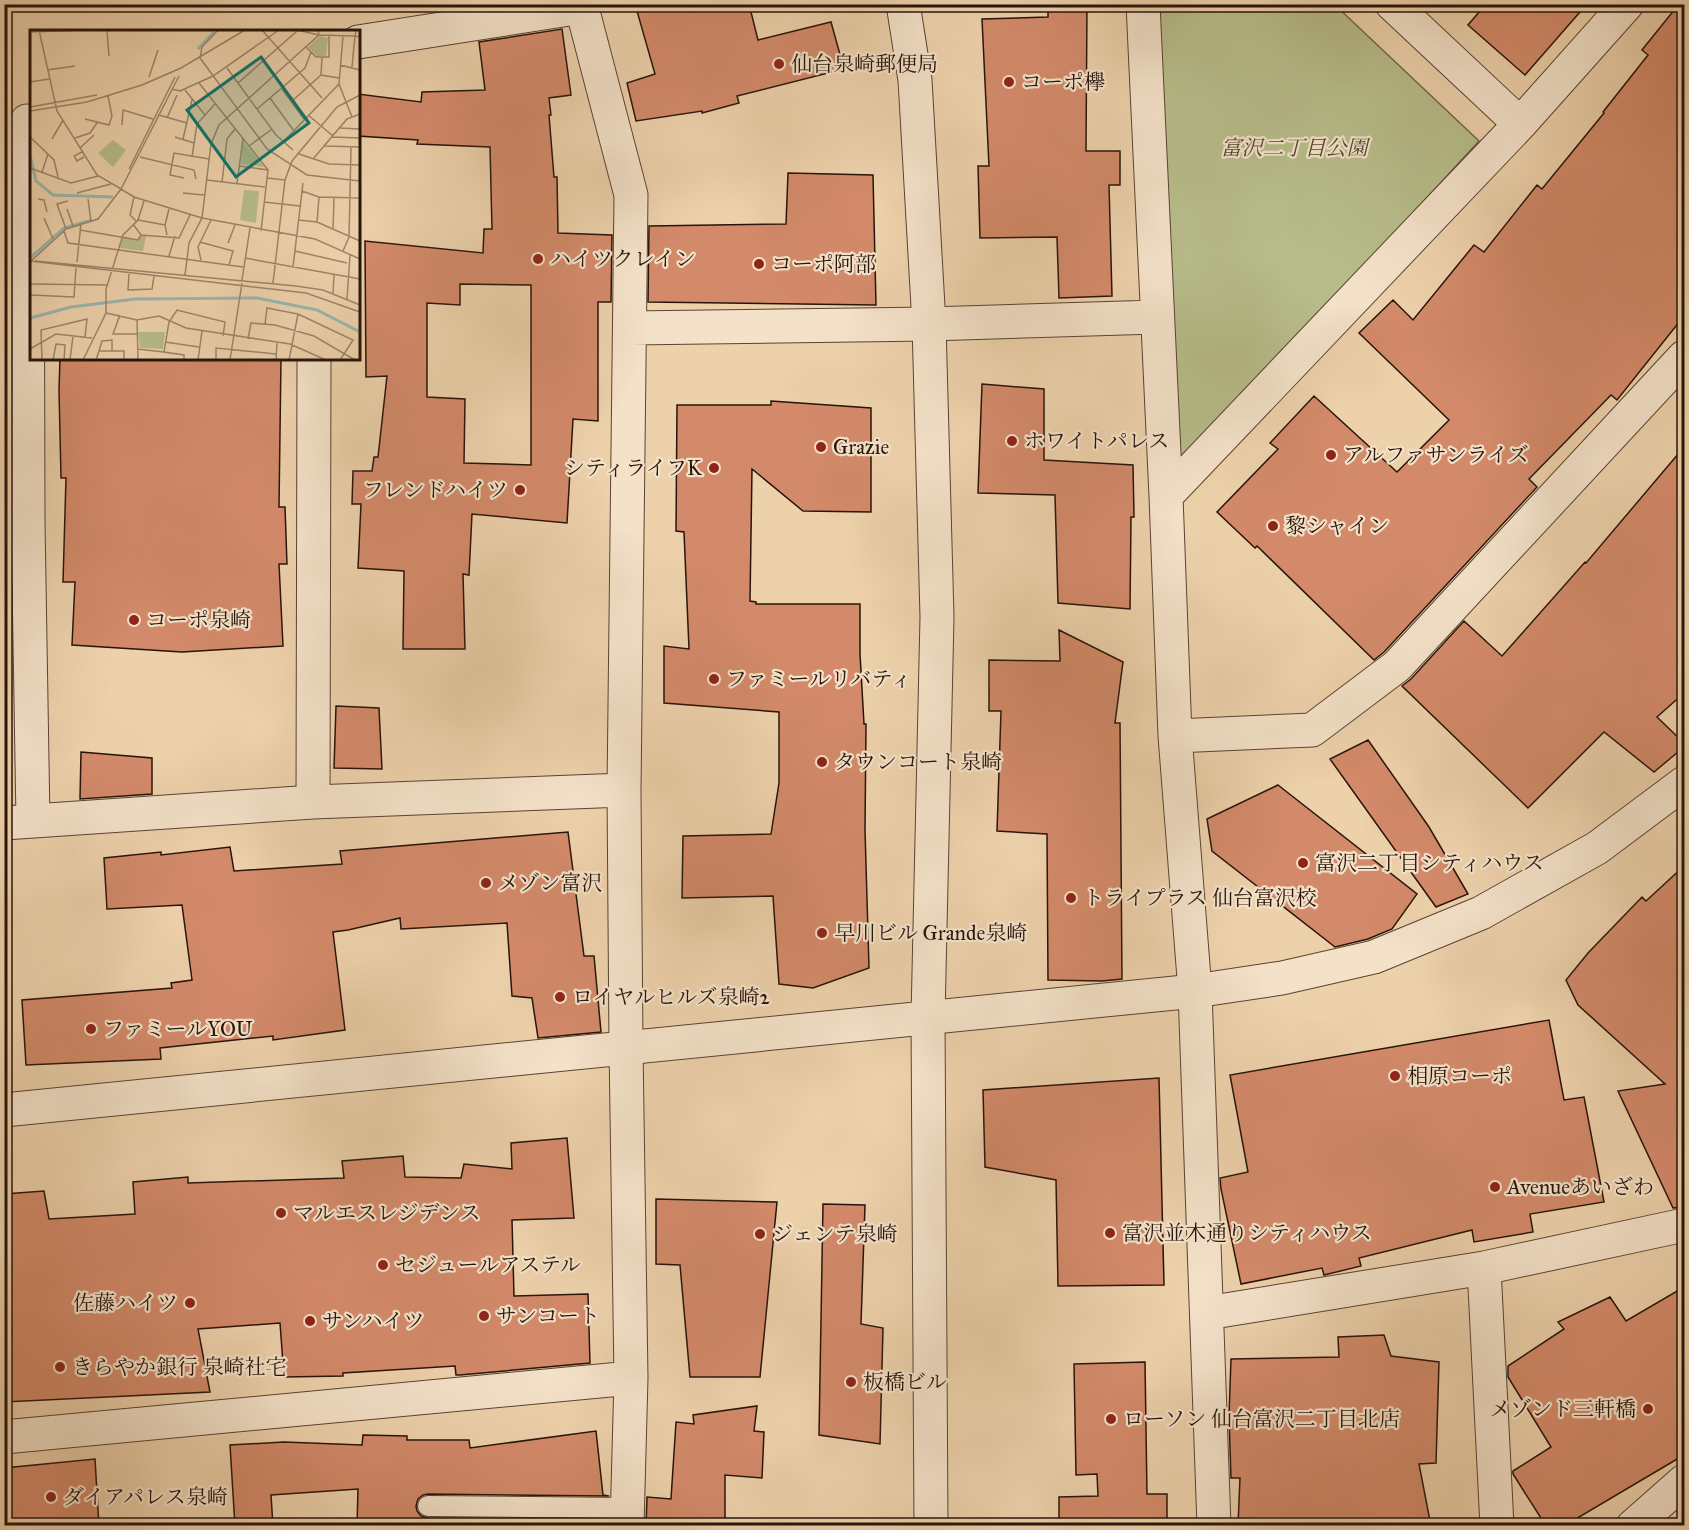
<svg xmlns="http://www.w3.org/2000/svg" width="1689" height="1530" font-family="'IM FELL Great Primer','Noto Serif JP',serif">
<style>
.green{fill:#b7bc8a;stroke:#70684a;stroke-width:1.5}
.building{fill:#d38a6a;stroke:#28140a;stroke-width:1.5;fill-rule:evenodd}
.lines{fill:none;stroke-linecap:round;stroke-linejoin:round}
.service-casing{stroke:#594332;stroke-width:22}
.minor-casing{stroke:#594332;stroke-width:35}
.tertiary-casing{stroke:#594332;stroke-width:35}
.service{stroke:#f3e1c8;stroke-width:20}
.minor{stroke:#f3e1c8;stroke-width:33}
.tertiary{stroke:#f3e1c8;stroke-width:33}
.poi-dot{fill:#8f2418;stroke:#f3e1c8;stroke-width:2}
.labels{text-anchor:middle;stroke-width:4.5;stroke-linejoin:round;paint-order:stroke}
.poi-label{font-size:21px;fill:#28140a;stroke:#f3e1c8;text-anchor:start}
.park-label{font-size:21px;font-style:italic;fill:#534630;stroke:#f3e1c8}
.inset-river{fill:none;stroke:#9ab6ae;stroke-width:3}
.inset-road{fill:none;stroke:#9e856b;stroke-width:1.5}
.view{fill:#0f766e;fill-opacity:0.15;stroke:#0f766e;stroke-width:3}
.inset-edge{fill:none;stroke:#28140a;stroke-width:3}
</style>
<rect width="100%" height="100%" fill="#edd1ab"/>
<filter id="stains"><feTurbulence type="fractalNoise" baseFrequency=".00333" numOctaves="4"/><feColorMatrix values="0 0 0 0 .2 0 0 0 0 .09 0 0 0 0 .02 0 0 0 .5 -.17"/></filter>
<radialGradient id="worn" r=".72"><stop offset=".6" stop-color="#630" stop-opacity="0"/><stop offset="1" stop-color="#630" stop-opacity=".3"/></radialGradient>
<path class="green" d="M1155 5H1335L1479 141 1188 458 1175 453Z"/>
<path class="building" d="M635 4H749L758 40 831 22 844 69 737 96 739 103 702 113V111L636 121 627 83 655 74Z
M1048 4H1087L1086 151H1120V185H1109L1112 296 1059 298 1057 237 980 238 978 166H989L982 19 1048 17Z
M1486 4H1587L1525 75 1468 25Z
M1679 4H1684V316L1617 400 1611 395 1529 479 1537 487 1384 652 1374 660 1257 546 1255 548 1217 512 1278 449 1270 443 1314 396 1397 472 1449 420 1359 333 1393 300 1413 320 1474 245 1484 252 1537 185 1542 189 1604 113 1603 112 1648 55 1642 50Z
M562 29 571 95 549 98 551 115H549L554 177H557L558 233 612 235 611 302H598V421L573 419 567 523 472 514 469 575 463 574 465 649H403L404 571 358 568 361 504H352L353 471H372L374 457H378L387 376 366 377 365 241 483 253 484 229H492L490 147 417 144 418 140 358 136V94L421 102 422 92 485 90 479 42ZM460 284 531 285V465L464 463 465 399 427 397V303L460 305Z
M788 173 873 175 876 305 648 302 649 226 786 224Z
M60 358H281L279 507H285L287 564H279L283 646 182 652 72 645 75 582H63L66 478H61L59 390Z
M982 384 1044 389V460L1133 465 1134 517H1131L1130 609 1058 603 1055 495 978 493Z
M771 401 871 408V512L803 511 752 469 750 601 756 602V604H860V654L864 724H866L865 830 869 968 813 988 779 984 773 896 682 898 683 836 771 834 779 783V712L664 703V646L689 649 684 532 676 531 677 405H771Z
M1684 447V693L1657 717 1684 743V747L1654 772 1604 732 1528 808 1402 686 1411 679 1464 621 1502 656 1585 562 1586 563Z
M1059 630 1123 662 1115 723H1120L1122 979 1102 981 1048 980 1047 834 997 831 1001 711H989V660L1060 661Z
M336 706 379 708 382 769 334 768Z
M1368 740 1429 827 1468 894 1436 907 1330 759Z
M81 752 152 758V794L80 799Z
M1278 785 1417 894 1392 929 1368 939 1335 947 1212 851 1207 819Z
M568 832 584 956H594L601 1032 538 1038 532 998 512 996 507 923 401 929 400 918 348 930 333 932 345 1030 273 1040V1036L160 1048 161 1059 26 1065 22 1000 172 988 171 983 192 980 182 905 107 909 104 858 161 852V855L230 847 234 871 342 864 340 851Z
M1684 866V1207L1673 1208 1618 1091 1665 1084 1578 1005 1566 980 1588 953 1642 897 1646 901Z
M1549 1020 1564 1100 1584 1097 1604 1202 1530 1214 1533 1232 1474 1242 1472 1230 1359 1258 1361 1266 1324 1275 1322 1268 1241 1284 1221 1189 1220 1178 1248 1172 1230 1075Z
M1159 1078 1164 1285 1058 1286 1056 1180 985 1167 983 1090Z
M567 1138 574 1218 512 1220 514 1296 588 1294 590 1363 460 1375H456L455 1366 343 1373V1376L284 1377 280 1323 198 1329 210 1392 4 1402V1337H12L4 1241V1194L44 1191 49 1219 135 1214 133 1182 188 1177V1183L344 1178 342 1161 403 1156 405 1177 461 1178 464 1164 512 1169 511 1143Z
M656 1199 777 1202 760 1377H690L680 1265 656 1264Z
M823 1204 865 1205 861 1324 883 1328 880 1444 819 1435Z
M1684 1287V1455L1564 1526H1546L1513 1474V1471L1551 1447 1508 1377V1366L1564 1329 1558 1322 1610 1297 1626 1321Z
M1384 1335 1391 1356 1439 1362 1436 1463 1419 1464 1431 1526H1238L1240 1478H1231L1229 1416 1231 1359 1339 1357 1338 1337Z
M1145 1362 1147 1494H1167V1526H1059V1497L1098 1496 1097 1474 1076 1475 1074 1364Z
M757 1406 754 1431 764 1432 762 1478 725 1475V1526H646L647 1497 671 1499 676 1422 694 1424 693 1415Z
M596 1431 603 1495 609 1496 428 1494 423 1495 418 1499 416 1506 417 1511 421 1516 428 1518 608 1520V1526H357L358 1489 271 1495 273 1526H235L230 1445 284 1442 362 1445 363 1435 407 1436V1440H469L470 1448Z
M95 1459 99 1526H4V1468Z"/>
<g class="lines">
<g class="service-casing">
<path id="service" d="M428 1506 628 1508"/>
</g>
<g class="minor-casing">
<path id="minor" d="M581 4 631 195 624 790 626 1047 631 1378 627 1526
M1143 4 1166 496 1175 736 1195 991 1214 1526
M1392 4 1520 124
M358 42 582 7
M27 121 28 522 33 821
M630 328 929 324 1157 317
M1166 496 1520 124 1627 4
M1175 736 1312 730 1397 666 1684 357
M313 802 314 358
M4 823 313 802 624 790
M1484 1268 1497 1526
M1207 1313 1484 1268 1684 1225
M4 1437 631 1378
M1633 1526 1684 1481"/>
</g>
<g class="tertiary-casing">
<path id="tertiary" d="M903 4 915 80 929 324 937 617 928 1017 931 1526
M4 1110 1195 991 1282 978 1374 957 1481 913 1597 848 1684 783"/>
</g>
<use href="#service" class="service"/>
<use href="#minor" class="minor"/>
<use href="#tertiary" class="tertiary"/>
</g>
<g class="poi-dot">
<circle cx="779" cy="64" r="6"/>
<circle cx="1009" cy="82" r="6"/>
<circle cx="538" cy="259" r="6"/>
<circle cx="759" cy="264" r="6"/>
<circle cx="1012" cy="441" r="6"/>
<circle cx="821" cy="447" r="6"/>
<circle cx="1331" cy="455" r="6"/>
<circle cx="714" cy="468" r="6"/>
<circle cx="520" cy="490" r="6"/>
<circle cx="1273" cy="526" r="6"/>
<circle cx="134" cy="620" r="6"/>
<circle cx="714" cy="679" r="6"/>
<circle cx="822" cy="762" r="6"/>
<circle cx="1303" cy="863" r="6"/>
<circle cx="486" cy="883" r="6"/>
<circle cx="1071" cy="898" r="6"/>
<circle cx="822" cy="933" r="6"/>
<circle cx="560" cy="997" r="6"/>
<circle cx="91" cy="1029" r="6"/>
<circle cx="1395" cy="1076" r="6"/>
<circle cx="1495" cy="1187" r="6"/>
<circle cx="281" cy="1213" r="6"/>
<circle cx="1110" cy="1233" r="6"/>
<circle cx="760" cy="1234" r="6"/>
<circle cx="383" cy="1265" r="6"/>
<circle cx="190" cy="1303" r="6"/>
<circle cx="484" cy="1316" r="6"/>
<circle cx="310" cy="1321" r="6"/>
<circle cx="60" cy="1367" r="6"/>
<circle cx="851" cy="1382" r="6"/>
<circle cx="1648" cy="1409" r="6"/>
<circle cx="1111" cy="1419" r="6"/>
<circle cx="51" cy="1497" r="6"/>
</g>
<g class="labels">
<g class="poi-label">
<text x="791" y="71">仙台泉崎郵便局</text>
<text x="1021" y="89">コーポ欅</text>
<text x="550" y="266">ハイツクレイン</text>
<text x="771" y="271">コーポ阿部</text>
<text x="1024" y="448">ホワイトパレス</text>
<text x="833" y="454">Grazie</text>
<text x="1343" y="462">アルファサンライズ</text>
<text x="702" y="475" text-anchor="end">シティライフK</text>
<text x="508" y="497" text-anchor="end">フレンドハイツ</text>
<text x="1285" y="533">黎シャイン</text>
<text x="146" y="627">コーポ泉崎</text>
<text x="726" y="686">ファミールリバティ</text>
<text x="834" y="769">タウンコート泉崎</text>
<text x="1315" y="870">富沢二丁目シティハウス</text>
<text x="498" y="890">メゾン富沢</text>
<text x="1083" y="905">トライプラス 仙台富沢校</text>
<text x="834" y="940">早川ビル Grande泉崎</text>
<text x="572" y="1004">ロイヤルヒルズ泉崎2</text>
<text x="103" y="1036">ファミールYOU</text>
<text x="1407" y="1083">相原コーポ</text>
<text x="1507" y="1194">Avenueあいざわ</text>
<text x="293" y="1220">マルエスレジデンス</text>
<text x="1122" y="1240">富沢並木通りシティハウス</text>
<text x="772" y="1241">ジェンテ泉崎</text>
<text x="395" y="1272">セジュールアステル</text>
<text x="178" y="1310" text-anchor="end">佐藤ハイツ</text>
<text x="496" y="1323">サンコート</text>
<text x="322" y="1328">サンハイツ</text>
<text x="72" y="1374">きらやか銀行 泉崎社宅</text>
<text x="863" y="1389">板橋ビル</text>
<text x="1636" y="1416" text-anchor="end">メゾンド三軒橋</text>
<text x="1123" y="1426">ローソン 仙台富沢二丁目北店</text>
<text x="63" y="1504">ダイアパレス泉崎</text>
</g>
<g class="park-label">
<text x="1294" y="155">富沢二丁目公園</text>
</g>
</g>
<g transform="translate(30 30)">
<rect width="330" height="330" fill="#edd1ab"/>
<path d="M290 6 298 8 296 26H287L278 17ZM83 110 96 120 83 137 68 123ZM213 111 234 137 211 134ZM214 160 229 161 226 193 210 190ZM112 205 116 206 113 221 90 218 93 206 108 210ZM108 302H135L133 319 110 318Z" fill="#b7bc8a"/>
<path class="inset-river" d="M168 19 184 2M0 125 6 151 23 165 83 167M0 228 34 198 62 190M0 288 41 277 105 269 227 268 287 280 330 302"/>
<path class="inset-road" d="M9 0 27 81 67 145 91 159 149 46M77 0 79 26M188 0 172 17 170 28 237 119 277 145 330 151M232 0 292 68M267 0 289 5 288 0M0 2 55 0M313 6 309 54 322 87M276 17 286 27H299V5M292 28 291 45 309 48M310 35 330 40M322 37 325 6 330 7M197 38 246 105 263 120M17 40 45 36M119 47 128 20M0 52 19 49M169 53 238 140 231 201M208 53 267 1M142 59 150 61 183 46 249 0M252 59 274 89M155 60 175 85M240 68 264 101M262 71 291 45M0 77 67 65M227 79 275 38 281 22M0 81 57 72 112 55 151 38 215 0M129 85 157 93M278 85 303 106M137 88 147 65M55 89 79 95 82 86 78 66M92 95 93 80 123 89M310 98 330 99M0 107 24 130 28 147M145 107 164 113M302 107 330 108M45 108 60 103 67 93M22 109 33 90M153 109 162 70M254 111 309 54M219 116 242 99M295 116 330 117M50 118 64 105M52 122 44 126 47 131 54 127M269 124 299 134 330 135M110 127 164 140 166 149M162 127 167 94 185 74M283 129 317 89 330 84M209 136 238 140M0 138 41 153 68 146M99 139 145 47M12 142 18 124M154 148 140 145 144 123 179 129M237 148 255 150M177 150 235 157M192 152 197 109 205 99M207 153 213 109M272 161 289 167 330 168M47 163 81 154M153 163 174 165M104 167 100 185 106 191M8 169 14 170 17 182M58 169 61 192M234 172 270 176M37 179 43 196M14 188 23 209M108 190 135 195M268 190 287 192 330 211M287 192 289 167M103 194 111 205 149 208 160 185M36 199 27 174 38 171M50 200 108 210 111 205M303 200 304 168M34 201 38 213 213 237M137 205 135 195 139 179M170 212 203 221 199 235M198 213 205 195M265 221 317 233M313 221 319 207 321 117M139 226 145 206M215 228 330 249M171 230 168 217 181 190M0 231 276 263 330 282M1 231 36 199 68 189 91 159 104 167 172 188 285 209 330 229M5 231 266 256 293 260 330 275M47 232 51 193M263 237 273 153M99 244 98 260 122 259 124 246M155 245 159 213 172 188 181 114 189 95 289 5 325 6 326 0M212 250 220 198M243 253 255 150 262 131 307 77 330 65M0 254 77 255M303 263 304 245M0 265 44 267 46 238M317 269 320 225M76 283 107 290 129 286 156 298 260 314 296 330M268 284 323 310 310 330M90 285 83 304H107M107 290 108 330M235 294 237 278 268 284 259 330M218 309 221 293 245 295 284 306 325 330M135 312 169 317M0 319 26 304 62 308M107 319 134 322M69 321 72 311 82 310V321M12 330 11 300 57 289 55 307M23 330 26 314 35 315 34 330M40 330 43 306M53 330 76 283V259L93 205 108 190 114 171M66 330 69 321H94V330M154 330V325L134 322 139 292 147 280 195 292 193 306M168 330 172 301M186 330V318L246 324M200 330 212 253M246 330 247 312"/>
<path class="view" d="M231 27 279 93 206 147 157 80Z"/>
<rect width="330" height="330" class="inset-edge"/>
</g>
<rect width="1689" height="1530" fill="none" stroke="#edd1ab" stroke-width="24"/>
<rect x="6" y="6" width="1677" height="1518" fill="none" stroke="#28140a" stroke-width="3"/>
<rect x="12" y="12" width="1665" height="1506" fill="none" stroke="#28140a" stroke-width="1.5"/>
<rect width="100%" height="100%" filter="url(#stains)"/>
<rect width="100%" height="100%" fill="url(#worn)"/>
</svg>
